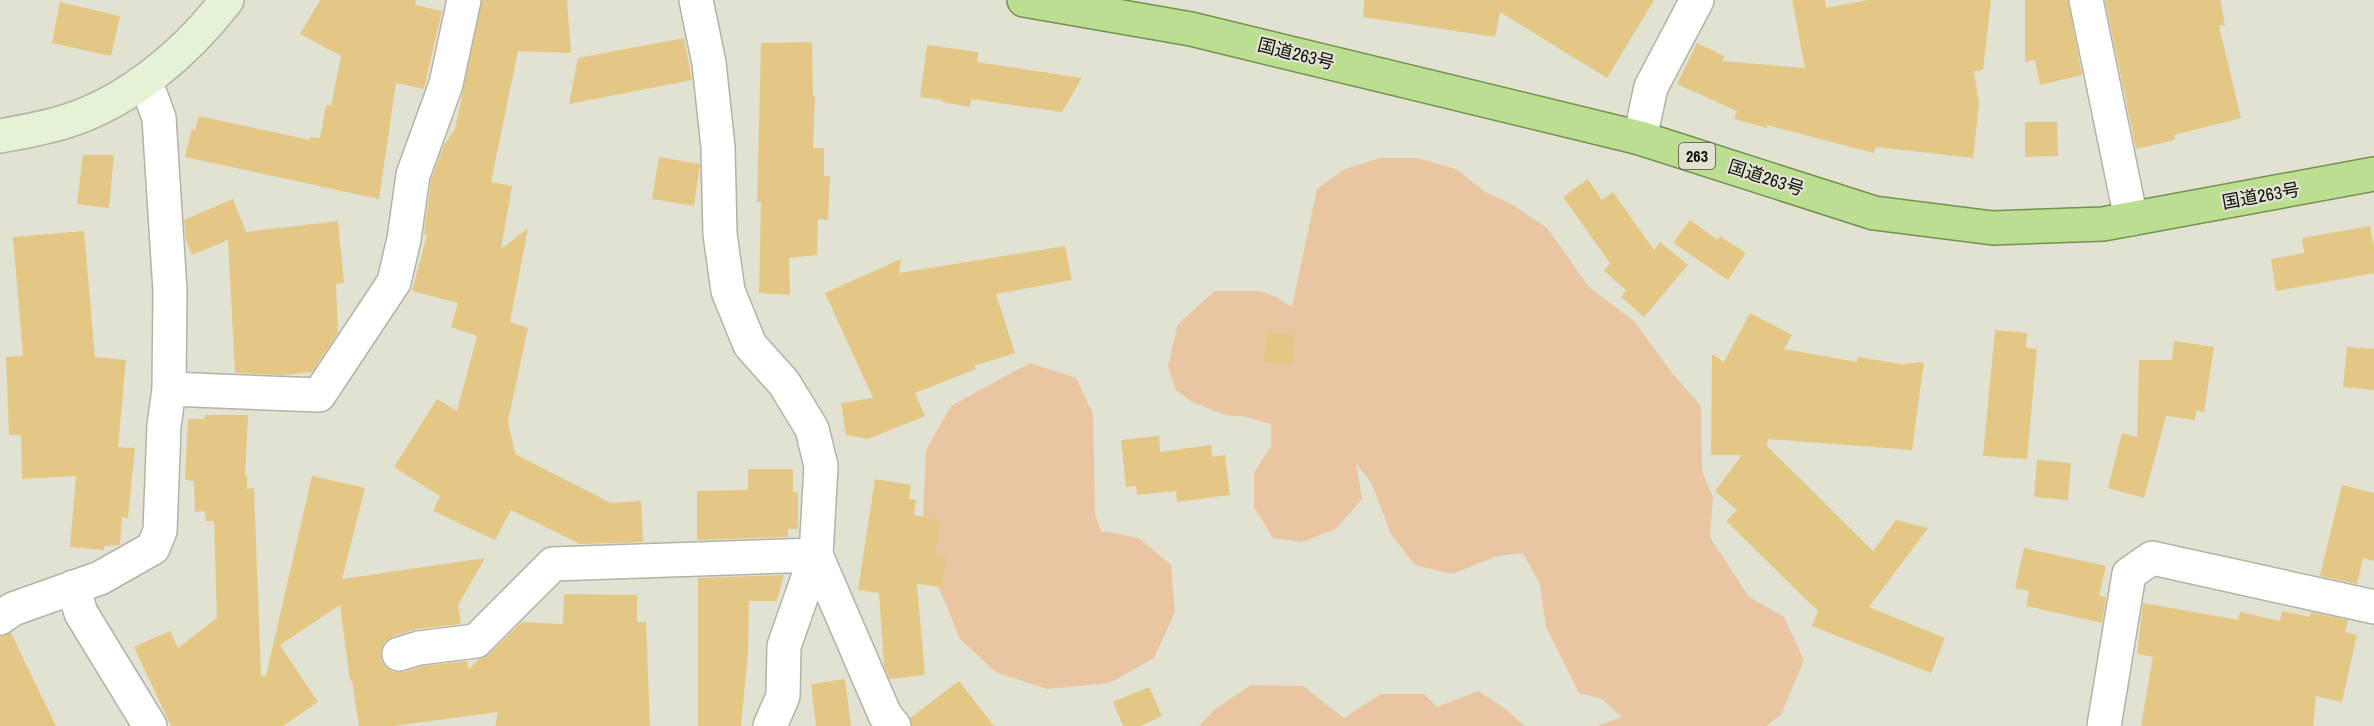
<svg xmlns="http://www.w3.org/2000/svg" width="2374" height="726" font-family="'Archivo Narrow','Noto Sans JP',sans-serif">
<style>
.green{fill:#e9c5a1}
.building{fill:#e4c785}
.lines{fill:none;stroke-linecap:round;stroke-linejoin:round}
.minor-casing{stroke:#b2b3a5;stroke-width:36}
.secondary-casing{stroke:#b2b3a5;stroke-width:36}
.trunk-casing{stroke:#759050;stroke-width:36}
.minor{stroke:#fff;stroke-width:33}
.secondary{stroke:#e6f2d6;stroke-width:33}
.trunk{stroke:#bcde90;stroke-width:33}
.labels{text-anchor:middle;stroke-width:4.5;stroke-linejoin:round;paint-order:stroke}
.shield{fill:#e2e2d3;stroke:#4f5048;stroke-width:1.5}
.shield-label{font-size:16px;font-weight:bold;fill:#10110c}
.street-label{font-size:18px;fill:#10110c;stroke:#e2e2d3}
</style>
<rect width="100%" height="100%" fill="#e2e2d3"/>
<path class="green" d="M1380 158H1417L1456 169 1487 193 1511 204 1547 228 1589 287 1634 321 1672 373 1701 406 1702 471 1713 497 1710 537 1749 597 1784 617 1804 660 1781 715 1766 726H1597L1622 717 1602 699 1579 693 1546 627 1540 584 1523 553 1497 556 1452 574 1415 565 1391 534 1372 484 1356 463 1362 499 1336 529 1302 542 1273 538 1254 507V472L1271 447V424L1247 417 1225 415 1190 401 1176 390 1168 366 1178 324 1215 291H1260L1276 297 1292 307 1317 189 1345 169Z
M1030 363 1076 378 1093 414 1095 515 1101 531 1139 538 1171 565 1175 612 1154 658 1110 683 1048 689 997 673 960 639 939 588 923 516 926 450 951 406Z
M1251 685 1303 686 1344 718 1381 694H1424L1437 707 1479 691 1505 709 1525 726H1199L1214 710Z"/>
<path class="building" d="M320 0H416L415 5 442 11 424 89 396 83 379 199 185 157 192 129 195 130 199 116 310 140V137L320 138 326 105 331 106 341 56 300 34Z
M482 0H567L571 53 518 51 491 182 512 186 501 249 528 228 510 322 528 328 508 421 515 454 611 503 641 501 643 542 580 544 511 510 495 540 433 511 440 496 394 467 437 399 457 411 477 336 451 327 458 303 412 291 427 235 424 234 431 180 444 145 455 129Z
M1364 0H1654L1607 78 1500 12 1495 37 1363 17Z
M1792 0H1825L1826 8 1868 0H1991L1983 70 1974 71 1979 104 1973 158 1876 147 1874 153 1767 125V128L1734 119 1737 111 1677 84 1697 43 1725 56 1722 61 1805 68Z
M2025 0H2068L2082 75 2040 85 2035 60 2025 62Z
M2105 0H2220L2225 25 2219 26 2241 118 2174 135 2175 140 2136 149Z
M60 2 120 16 111 56 52 43Z
M684 38 692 80 569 104 578 58Z
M812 42 813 96H815L813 148H824V176H830L828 220 818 219 817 255 789 258 790 295 759 293 761 202H757L761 43Z
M927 45 978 52 977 62 1082 78 1062 112 971 99 970 107 942 102V100L920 97Z
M2025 122H2057L2058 156 2025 157Z
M83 155H114L109 208 77 204Z
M659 157 700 164 694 206 652 199Z
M1588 179 1602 200 1613 192 1654 250 1660 242 1688 265 1644 317 1621 297 1626 290 1604 271 1610 263 1563 197Z
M233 199 246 232 338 221 344 283 336 284 338 333 312 372 285 375 235 373 228 240 192 255 186 240 184 220Z
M1690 220 1718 240 1720 236 1746 253 1728 280 1673 243Z
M2370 226 2374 247V273L2276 291 2271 259 2304 253 2302 238Z
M84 231 95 357 126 360 118 447 135 448 128 518 122 517 120 545 104 546V550L70 547 76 476 22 479 21 435H9L6 357 23 356 13 237Z
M1065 246 1072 280 996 294 1015 353 974 366 976 369 915 393 925 416 868 439 846 435 841 403 873 398 825 293 901 259 899 273Z
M1750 313 1792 335 1784 349 1857 362 1858 357 1901 364 1924 362 1912 450 1768 439 1767 446 1873 551 1896 520 1928 528 1869 607 1945 638 1931 673 1812 626 1818 611 1726 521 1737 510 1715 491 1742 455H1711L1712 354 1724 362Z
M1995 330 2027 333 2026 348 2037 349 2027 459 1983 456Z
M1267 332 1295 335 1292 365 1264 362Z
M2174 341 2214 347 2204 412 2197 410 2195 420 2166 416 2144 498 2108 488 2122 433 2137 437 2139 360H2172Z
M2347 347 2374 349V390L2343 387Z
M205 415H248L245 476H247V489L254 488 261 676H266L312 476 365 488 342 579 485 558 458 605 461 624 417 629 393 636 385 642 381 650V660L387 668 394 672H404L423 666 467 661 469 669 478 660 489 654 522 622 563 624 564 594 637 595V622H646L650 726H495L498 712 393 726H359L352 680 350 681 340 605 280 645 318 702 283 726H171L134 647 170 631 178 648 217 618 214 521H206L205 511 195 512 194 481 185 480 188 419H204Z
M1159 436 1160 452 1211 445 1212 457 1225 455 1230 495 1177 502 1176 491 1137 495 1136 486 1126 487 1121 440Z
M2037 460 2071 463 2068 500 2034 497Z
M748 469H793V492L798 493V529H788V537L697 540V491L748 490Z
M875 479 911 485 909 499 916 500 914 515 940 520 935 556 946 557 942 587 917 584 925 675 890 679 884 666 879 593 858 590Z
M2342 485 2374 493V561L2363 558 2357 584 2320 576Z
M2024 548 2106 566 2099 596 2106 597 2102 623 2026 606 2029 591 2015 588Z
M784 575 777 601H749L748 653 741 726H698V578Z
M2143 603 2238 620 2240 612 2280 621 2282 611 2310 617 2311 612 2348 620 2345 632 2357 635 2342 702 2316 696 2313 726H2141L2153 657 2137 654Z
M11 633 56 726H0V636Z
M845 679 851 726H816L811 684Z
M959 681 994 726H912L910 718Z
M1149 687 1162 716 1140 726H1123L1113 702Z"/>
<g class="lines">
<g class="minor-casing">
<path id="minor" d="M696 0 709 63 718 147 720 234 728 291 750 345 784 383 812 429 821 466 816 555 784 646 783 696 770 726
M2086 0 2131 219
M1640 138 1651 87 1697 0
M169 389 319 395 394 282 404 239 413 175 446 84 464 0
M816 555 885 715 894 726
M73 587 81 613 150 726
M0 618 13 609 100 578 153 548 160 531 164 426 169 389 170 291 159 118 151 96 141 83
M399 654 419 648 476 641 553 564 816 555
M2104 726 2129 574 2152 558 2374 607"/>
</g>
<g class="secondary-casing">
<path id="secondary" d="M0 136C23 132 45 128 67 121 130 101 187 52 227 0"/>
</g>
<g class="trunk-casing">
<path id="trunk" d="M1024 0 1191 29 1640 138 1874 213 1993 228 2103 224 2374 174"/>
</g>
<use href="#minor" class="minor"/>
<use href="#secondary" class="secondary"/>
<use href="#trunk" class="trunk"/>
</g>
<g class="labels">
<rect class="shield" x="1679" y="143" width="36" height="26" rx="4.5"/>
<g class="shield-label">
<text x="1697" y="162">263</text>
</g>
<g class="street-label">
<text transform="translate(1296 54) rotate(14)" y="6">国道263号</text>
<text transform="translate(1766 178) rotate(18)" y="6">国道263号</text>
<text transform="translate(2261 196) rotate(-10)" y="6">国道263号</text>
</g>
</g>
</svg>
